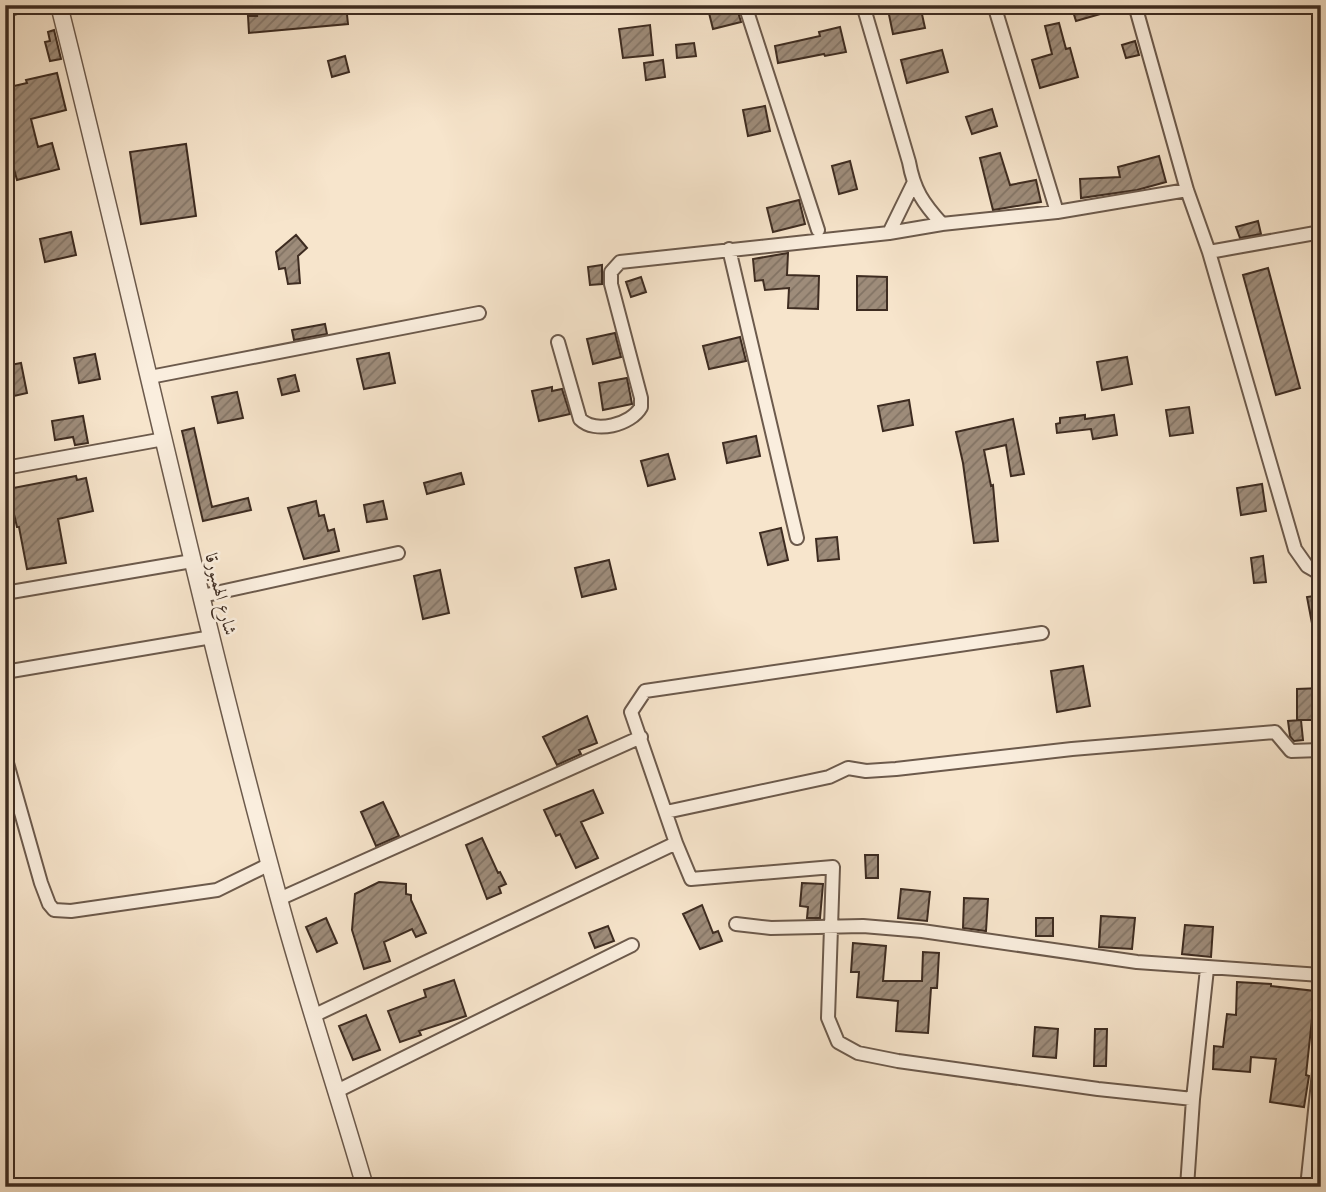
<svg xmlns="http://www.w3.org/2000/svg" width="1326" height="1192" font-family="'Libre Caslon Text',Amiri,serif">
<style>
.building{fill:url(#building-hatch);stroke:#3e2c21;stroke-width:2}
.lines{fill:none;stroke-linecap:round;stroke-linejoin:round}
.minor-casing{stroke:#6c5a4c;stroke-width:16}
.tertiary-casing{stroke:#6c5a4c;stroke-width:19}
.minor{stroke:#faeede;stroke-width:12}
.tertiary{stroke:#faeede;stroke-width:16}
.labels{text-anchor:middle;stroke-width:5;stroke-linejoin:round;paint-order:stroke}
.street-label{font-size:18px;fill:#3e2c21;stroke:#faeede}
</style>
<defs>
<pattern id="building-hatch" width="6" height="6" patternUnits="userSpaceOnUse" patternTransform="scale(1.75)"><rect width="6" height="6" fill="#9e8c7a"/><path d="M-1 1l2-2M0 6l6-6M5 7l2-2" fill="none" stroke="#827364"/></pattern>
</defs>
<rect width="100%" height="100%" fill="#f7e5cc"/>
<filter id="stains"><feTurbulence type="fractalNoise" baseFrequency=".00286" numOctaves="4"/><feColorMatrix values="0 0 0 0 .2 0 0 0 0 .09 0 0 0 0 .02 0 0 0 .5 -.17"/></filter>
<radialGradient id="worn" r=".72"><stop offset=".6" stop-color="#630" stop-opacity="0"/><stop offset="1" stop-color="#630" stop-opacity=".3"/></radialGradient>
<path class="building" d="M303 5H346L348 24 249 33 248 16H257L256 9Z
M707 5H736L741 22 713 29Z
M887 5H920L925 28 893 34Z
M1071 5H1120L1121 8 1076 21Z
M1059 23 1066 49 1070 48 1078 77 1040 88 1032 60 1052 54 1045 26Z
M650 25 653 55 623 58 619 29Z
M840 27 846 52 825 56 824 54 778 63 775 46 820 36 819 32Z
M54 30 61 59 50 61 45 42 50 41 48 32Z
M1135 41 1139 55 1126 58 1122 45Z
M694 43 696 56 677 58 676 45Z
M942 50 948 72 907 83 901 60Z
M345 56 349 72 332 77 328 61Z
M663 60 665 77 646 80 644 63Z
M57 73 66 110 31 119 38 147 52 143 59 169 17 180 5 137V88L27 83 26 80Z
M765 106 770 131 748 136 743 110Z
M992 109 997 126 972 134 966 117Z
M186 144 196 216 141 224 130 152Z
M1000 153 1010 185 1036 180 1041 202 993 210 980 158Z
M1159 156 1166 182 1137 190 1081 198 1080 179 1120 177 1118 167Z
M850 161 857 189 839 194 832 166Z
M799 200 805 224 773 232 767 208Z
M1258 221 1261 234 1240 238 1236 227Z
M71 232 76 255 45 262 40 239Z
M296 235 307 248 298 256 300 283 288 284 285 268 279 269 276 252Z
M788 253 787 275 819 276 818 309 788 308 789 288 765 290 763 280 755 281 753 259Z
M602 265V284L590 285 588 267Z
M1268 268 1300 388 1276 395 1243 275Z
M857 276 887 277V310H857Z
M641 277 646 292 631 297 626 282Z
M325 324 327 334 294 340 292 330Z
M615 333 621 357 593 364 587 339Z
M740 337 746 361 709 369 703 346Z
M389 353 395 383 364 389 357 359Z
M95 354 100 379 79 383 74 358Z
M1127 357 1132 384 1102 390 1097 362Z
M21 363 27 393 5 398V366Z
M295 375 299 391 282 395 278 379Z
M627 378 632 404 603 410 599 383Z
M552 387V391L562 389 570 414 539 421 532 391Z
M237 392 243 418 218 423 212 397Z
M909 400 913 425 883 431 878 406Z
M1189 407 1193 433 1170 436 1166 410Z
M1085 415V419L1114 415 1117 435 1093 439 1091 429 1057 433 1056 424 1060 423V418Z
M83 416 88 443 75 445 73 437 55 440 52 421Z
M1013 419 1024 474 1011 476 1006 445 984 450 991 486 993 485 998 541 974 543 963 463 956 432Z
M194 428 212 507 248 498 251 510 203 521 182 431Z
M756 436 760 456 727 463 723 443Z
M668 454 675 479 648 486 641 461Z
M461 473 464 484 427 494 424 483Z
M76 476 77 480 86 478 93 511 58 519 66 563 27 569 19 527H17L8 489Z
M1262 484 1266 511 1241 515 1237 488Z
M316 501 319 516 324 515 328 531 334 529 339 551 304 559 288 508Z
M383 501 387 519 367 522 364 505Z
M781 528 788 560 768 565 760 533Z
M837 537 839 559 818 561 816 539Z
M1263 556 1266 582 1254 583 1251 558Z
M609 560 616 589 582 597 575 568Z
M440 570 449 613 423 619 414 576Z
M1321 595V638L1315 639 1307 597Z
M1083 666 1090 706 1057 712 1051 671Z
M1321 688V720H1297V689Z
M587 716 597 743 579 750 581 754 557 765 543 737Z
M1301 720 1303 740 1294 741 1290 736 1288 721Z
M593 790 603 813 581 822 598 858 576 868 560 834 556 836 544 810Z
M383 802 399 836 376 846 361 812Z
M482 838 498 873 500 872 506 884 499 887 501 893 487 899 466 845Z
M865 855H878V878H866Z
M379 882 406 884V894L411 895V900L426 933 416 937 412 929 384 942 390 961 364 969 352 930 355 894Z
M802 883 823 884 820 918H807L808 907 800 906Z
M901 889 930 892 927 921 898 918Z
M964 898 988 899 986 931 963 928Z
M702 905 713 933 718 931 722 941 700 949 683 914Z
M1101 916 1135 918 1132 949 1099 947Z
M326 918 337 943 317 952 306 927Z
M1036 918H1053V936H1036Z
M1185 925 1213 927 1211 957 1182 954Z
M608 926 614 941 595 948 589 933Z
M853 943 886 946 883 981H922L923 952 939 953 937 988H931L928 1033 896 1031 898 1001 857 997 859 972H851Z
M454 980 466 1016 419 1031 421 1035 400 1042 388 1011 426 997 424 990Z
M1237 982 1271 984V986L1315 991 1306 1075 1309 1076 1304 1107 1270 1102 1276 1059 1251 1057 1250 1072 1213 1069 1214 1046 1223 1047 1227 1014 1236 1015Z
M366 1015 380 1050 353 1060 339 1026Z
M1035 1027 1058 1029 1056 1058 1033 1056Z
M1095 1029H1107L1106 1066H1094Z"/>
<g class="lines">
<g class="minor-casing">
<path id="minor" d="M745 5 818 230
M863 5 909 162C914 190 923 203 942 224
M994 5 1057 212
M1135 5 1187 190 1209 252 1295 549 1307 566 1321 574
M5 11 22 5
M889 233 913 184
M729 249 797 538
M1209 252 1321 232
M558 342 580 419C595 434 631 425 641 407V398L611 284V272L620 262 889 233 942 224 1057 212 1187 190
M150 377 479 313
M5 468 164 439
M5 593 192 561
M202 596 398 553
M5 672 212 637
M5 756 41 883 49 904 54 910 71 911 217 890 270 864
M666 812 829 777 848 768 866 771 896 769 1072 749 1275 732 1291 751 1321 750
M676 843 631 712 645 691 1042 633
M279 899 641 737
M736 924 771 928 863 926 922 931 1137 962 1321 975
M313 1016 676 843 691 879 833 867 828 1018 838 1042 858 1053 898 1061 1098 1089 1193 1099
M337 1091 632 945
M1187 1187 1193 1099 1207 969
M1307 1187 1321 1053"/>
</g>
<g class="tertiary-casing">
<path id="tertiary" d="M59 5C134 303 198 603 279 899 305 995 337 1090 365 1187"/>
</g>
<use href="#minor" class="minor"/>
<use href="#tertiary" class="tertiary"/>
</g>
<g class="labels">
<g class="street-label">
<text transform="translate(221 594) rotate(76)" y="6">شارع الهمبورقا</text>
</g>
</g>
<rect width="1326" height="1192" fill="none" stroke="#f7e5cc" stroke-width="28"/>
<rect x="7" y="7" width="1312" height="1178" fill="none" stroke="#3e2c21" stroke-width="3.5"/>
<rect x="14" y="14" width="1298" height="1164" fill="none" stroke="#3e2c21" stroke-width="2"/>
<rect width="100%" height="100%" filter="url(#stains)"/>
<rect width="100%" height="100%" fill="url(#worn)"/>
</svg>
